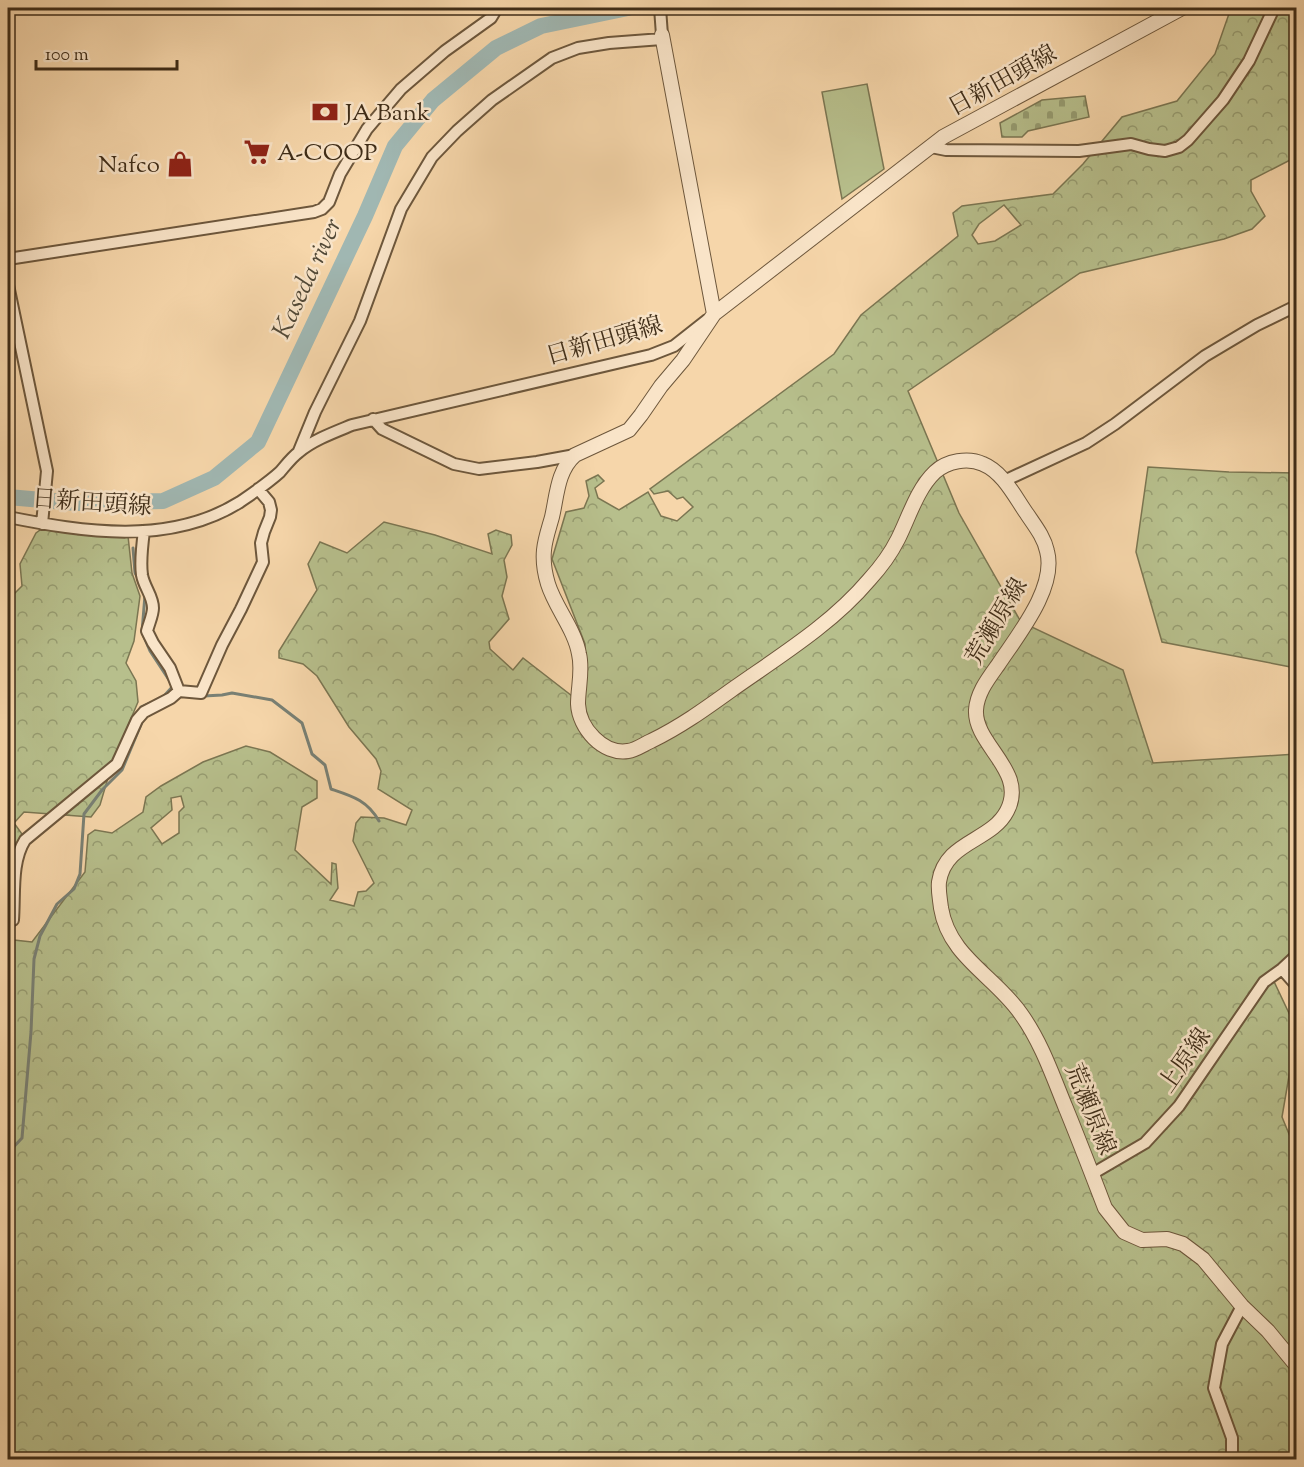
<svg xmlns="http://www.w3.org/2000/svg" width="1304" height="1467" font-family="'Sorts Mill Goudy','Noto Serif JP',serif">
<style>
.forest{fill:url(#forest-crowns);stroke:#7b7652;stroke-width:1.5;fill-rule:evenodd}
.cemetery{fill:url(#cemetery-stones);stroke:#7b7652;stroke-width:1.5}
.park{fill:#b7bf8c;stroke:#7b7652;stroke-width:1.5}
.lines{fill:none;stroke-linecap:round;stroke-linejoin:round}
.stream{stroke:#798074;stroke-width:3}
.river{stroke:#a0b7b2;stroke-width:16}
.minor-casing{stroke:#6d573c;stroke-width:14}
.tertiary-casing{stroke:#6d573c;stroke-width:16}
.minor{stroke:#f9e4c8;stroke-width:10}
.tertiary{stroke:#f9e4c8;stroke-width:14}
.labels{text-anchor:middle;stroke-width:5;stroke-linejoin:round;paint-order:stroke}
.street-label{font-size:24px;fill:#3f2d18;stroke:#f9e4c8}
.poi-label{font-size:24px;fill:#3f2d18;stroke:#f9e4c8;text-anchor:start}
.water-label{font-size:26px;font-style:italic;fill:#524937;stroke:#f9e4c8}
</style>
<defs>
<pattern id="forest-crowns" width="20" height="18" patternUnits="userSpaceOnUse" patternTransform="scale(1.5)"><rect width="20" height="18" fill="#b7bf8c"/><path d="M2 6a3 3 0 1 1 6 0M12 15a3 3 0 1 1 6 0" fill="none" stroke="#969c71"/></pattern>
<pattern id="cemetery-stones" width="16" height="16" patternUnits="userSpaceOnUse" patternTransform="scale(1.5)"><rect width="16" height="16" fill="#b7bf8c"/><path d="M2 7V4a2 2 0 0 1 4 0v3zM10 15v-3a2 2 0 0 1 4 0v3z" fill="#969c71"/></pattern>
</defs>
<rect width="100%" height="100%" fill="#f6d6aa"/>
<filter id="stains"><feTurbulence type="fractalNoise" baseFrequency=".00333" numOctaves="4"/><feColorMatrix values="0 0 0 0 .2 0 0 0 0 .09 0 0 0 0 .02 0 0 0 .5 -.17"/></filter>
<radialGradient id="worn" r=".72"><stop offset=".6" stop-color="#630" stop-opacity="0"/><stop offset="1" stop-color="#630" stop-opacity=".3"/></radialGradient>
<path class="forest" d="M1231 8H1296V157L1251 180V191L1265 216 1252 229 1224 239 1080 273 908 391 959 513 1021 622 1123 670 1153 763 1296 754V951L1270 973 1296 1028V1035L1282 1117 1296 1151V1459H8V917L14 940 32 942 85 872 88 835 95 830 112 833 143 812 146 797 161 786 203 762 246 746 270 752 317 781V798L302 807 295 850 331 884 332 863 336 864 338 888 330 900 354 906 358 892 366 891 374 883 353 841 356 823 361 817 384 818 406 825 412 810 378 789 381 771 376 759 349 727 317 676 303 664 279 658V651L317 590 308 564 320 542 347 553 384 522 435 535 492 554 488 534 496 530 511 535 512 545 504 560 507 577 502 596 509 619 489 642 490 649 513 670 523 658 585 706V644L552 559 566 512 584 508 589 496 586 481 598 475 604 481 595 488 598 498 619 510 648 492 661 516 677 521 693 507 683 497 677 499 668 491 654 494 650 489 834 354 861 315 958 236 953 213 962 206 1053 194 1083 164 1122 117 1177 101 1215 54ZM1004 205 1021 225 995 241 978 244 972 235 979 224ZM181 796 184 807 179 812V833L162 844 151 828 172 810 171 798Z
M1148 467 1229 472 1296 473V668L1162 642 1136 552Z
M43 528 128 536 132 573 140 596 134 641 126 663 136 681 138 702 113 761 100 805 91 817 24 812 14 823 22 834 14 850 8 849V619L14 609 12 596 22 586 20 564 36 533Z"/>
<path class="cemetery" d="M1085 96 1089 117 1028 131 1022 137H1002L1000 123 1042 100Z"/>
<path class="park" d="M867 84 884 169 842 199 822 92Z"/>
<g class="lines">
<path class="stream" d="M133 548 135 573 138 578
M145 595 142 632 150 651 173 686 164 696
M204 696 222 695 232 693 272 700 302 723 312 754 325 765 331 789C352 796 367 800 379 821
M139 712 141 707 150 703
M8 1153 22 1138 31 1032 34 959 40 936 57 904 74 889 80 874 84 814 102 790 122 770 142 722"/>
<path class="river" d="M8 497 76 503 163 501 214 478 258 442 365 216 395 146 433 100 496 48 541 26 628 8"/>
<g class="minor-casing">
<path id="minor" d="M660 8 662 35
M931 147 946 150 1079 151 1131 144 1149 149 1165 151 1179 147 1188 140 1223 100 1249 61 1274 8
M8 259 314 212 322 209 329 202 340 174 367 129 401 89 445 51 491 18 497 8
M8 285 47 471 42 524
M373 419 382 429 454 464 479 469 537 462 575 455
M299 451 315 412 360 321 401 209 432 157 457 131 492 100 552 58 578 48 609 43 662 39
M1004 481 1086 443 1115 424 1205 356 1257 325 1296 306
M8 517C83 532 170 546 240 502 253 493 268 483 280 472 286 465 292 457 299 452 313 440 335 432 352 425L651 355 674 346 707 320
M144 531C142 546 140 561 142 575 144 587 153 596 153 608 153 615 149 623 147 631L153 643 170 668 179 691
M13 920C15 894 11 862 25 840L117 764 137 720 144 712 171 698 179 691 201 693 222 645 241 609 263 562 261 543 264 532 270 517 271 510 269 502 258 489
M1282 969 1296 985
M1092 1174 1145 1143 1179 1106 1264 982 1282 969 1296 956
M1232 1460V1438L1214 1388 1222 1344 1242 1306"/>
</g>
<g class="tertiary-casing">
<path id="tertiary" d="M1182 8 943 137 714 314 683 360 661 386 641 415 629 430 575 455C557 471 557 496 552 517 549 528 545 539 544 550 543 560 545 574 548 584 555 607 575 630 579 654 583 670 578 688 578 704 579 728 603 755 628 751 636 750 644 744 651 741 680 727 705 709 730 691 778 657 831 625 869 580 880 568 891 553 898 539 909 517 917 489 935 472 947 461 968 457 983 464 1003 472 1015 497 1027 514 1035 526 1044 537 1047 551 1057 588 1017 636 998 665 988 679 977 693 976 710 974 745 1028 771 1007 811 991 842 945 841 939 882 938 891 940 899 941 908 949 957 995 976 1021 1014 1041 1042 1052 1074 1065 1106 1079 1140 1092 1174 1105 1208L1124 1232 1142 1240 1167 1239 1183 1244 1203 1259 1242 1306 1268 1331 1296 1365
M662 35 714 314"/>
</g>
<use href="#minor" class="minor"/>
<use href="#tertiary" class="tertiary"/>
</g>
<defs>
<g id="bank-bare" transform="scale(2.07)"><path d="M-6-4H6V4H-6ZM0-2.3a2.3 2.3 0 1 0 0 4.6a2.3 2.3 0 1 0 0-4.6Z" fill="#8f2418" stroke="#f9e4c8" stroke-width="2.5" paint-order="stroke"/></g>
<g id="supermarket-bare" transform="scale(2.07)"><path d="M-6-5.5h2.5l.6 2H6L4.5 2H-2.5L-4.4-4H-6ZM-1.5 3.2a1.3 1.3 0 1 0 .1 0ZM3 3.2a1.3 1.3 0 1 0 .1 0Z" fill="#8f2418" stroke="#f9e4c8" stroke-width="2.5" paint-order="stroke"/></g>
<g id="shop-bare" transform="scale(2.07)"><path d="M-5-2.5h2.3a2.7 3.5 0 0 1 5.4 0H5L5.5 6h-11ZM-1.5-2.5h3a1.5 2.3 0 0 0-3 0Z" fill="#8f2418" stroke="#f9e4c8" stroke-width="2.5" paint-order="stroke"/></g>
</defs>
<g fill-rule="evenodd">
<use href="#bank-bare" x="325" y="112"/>
<use href="#supermarket-bare" x="257" y="152"/>
<use href="#shop-bare" x="180" y="164"/>
</g>
<g class="labels">
<g class="street-label">
<text transform="translate(1002 80) rotate(-29)" y="8">日新田頭線</text>
<text transform="translate(604 340) rotate(-16)" y="8">日新田頭線</text>
<text transform="translate(92 502) rotate(4)" y="8">日新田頭線</text>
<text transform="translate(996 621) rotate(-59)" y="8">荒瀬原線</text>
<text transform="translate(1184 1060) rotate(-55)" y="8">上原線</text>
<text transform="translate(1091 1109) rotate(68)" y="8">荒瀬原線</text>
</g>
<g class="poi-label">
<text x="345" y="120">JA Bank</text>
<text x="277" y="160">A-COOP</text>
<text x="160" y="172" text-anchor="end">Nafco</text>
</g>
<g class="water-label">
<text transform="translate(306 278) rotate(-65)" y="9">Kaseda river</text>
</g>
</g>
<rect width="1304" height="1467" fill="none" stroke="#f6d6aa" stroke-width="30"/>
<rect x="9" y="9" width="1286" height="1449" fill="none" stroke="#3f2d18" stroke-width="3"/>
<rect x="15" y="15" width="1274" height="1437" fill="none" stroke="#3f2d18" stroke-width="1.5"/>
<path d="M36 60v9h141v-9" fill="none" stroke="#3f2d18" stroke-width="3"/>
<text x="45" y="60" font-size="18" fill="#3f2d18" stroke="#f9e4c8" stroke-width="4.5" paint-order="stroke">100 m</text>
<rect width="100%" height="100%" filter="url(#stains)"/>
<rect width="100%" height="100%" fill="url(#worn)"/>
</svg>
